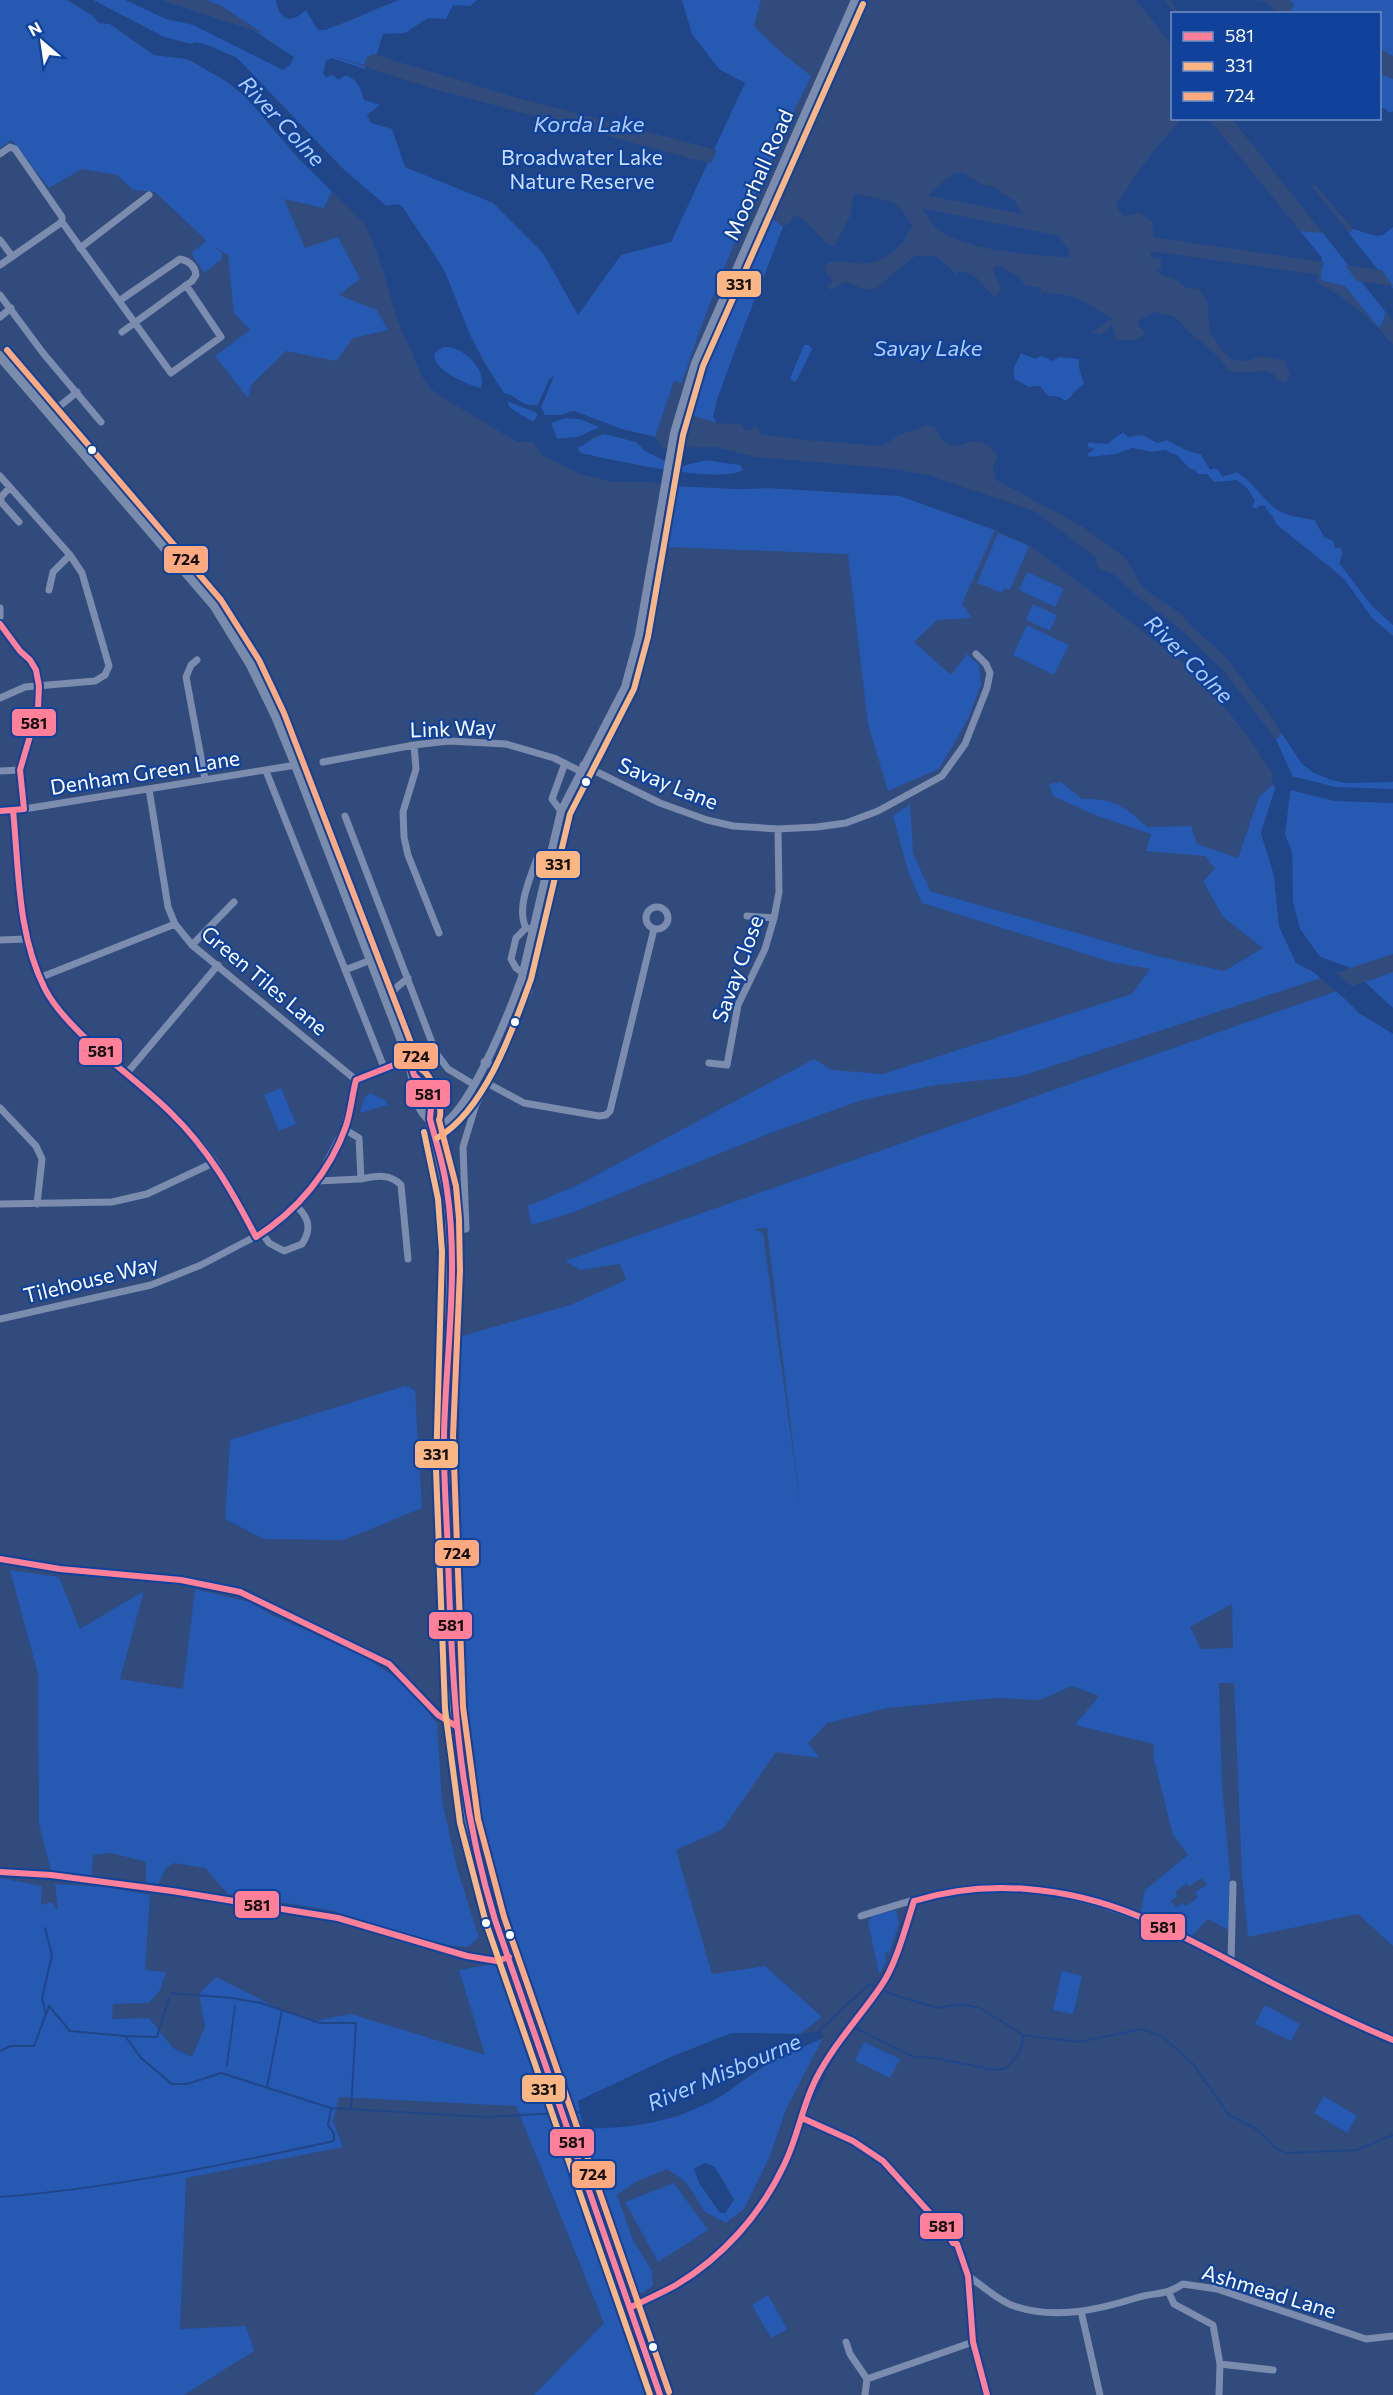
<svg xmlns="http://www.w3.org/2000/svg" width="1393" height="2395" font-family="Commissioner,sans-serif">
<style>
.green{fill:#2559b2;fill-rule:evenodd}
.water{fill:#214688;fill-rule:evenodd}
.pier{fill:#304b7c}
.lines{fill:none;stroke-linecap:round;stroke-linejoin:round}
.stream{stroke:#214688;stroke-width:2}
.river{stroke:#214688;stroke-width:14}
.minor{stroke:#7b8cae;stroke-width:7}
.tertiary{stroke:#7b8cae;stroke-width:8}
.primary{stroke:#798cab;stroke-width:10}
.bus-1-casing{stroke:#10429b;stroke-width:10}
.bus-2-casing{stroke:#10429b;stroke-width:10}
.bus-3-casing{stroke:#10429b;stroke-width:10}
.bus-1{stroke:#ff8098;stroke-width:6}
.bus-2{stroke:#fbb684;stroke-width:6}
.bus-3{stroke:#ffa980;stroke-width:6}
.bus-dot{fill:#fff;stroke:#10429b;stroke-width:2}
.labels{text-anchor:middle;stroke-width:4.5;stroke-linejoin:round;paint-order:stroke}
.park-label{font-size:21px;fill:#ccdffe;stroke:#10429b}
.street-label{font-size:21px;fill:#fff;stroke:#10429b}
.water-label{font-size:22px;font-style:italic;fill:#b0cdfb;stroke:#10429b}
.line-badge{stroke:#10429b;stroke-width:2}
.pale-badge-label{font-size:16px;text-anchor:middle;font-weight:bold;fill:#111}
</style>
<rect width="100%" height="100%" fill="#304b7c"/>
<path class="green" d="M0 0H67L92 15 99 23 110 24 154 55 186 58 226 81 245 96 332 191 324 208 284 199 305 248 338 237 360 279 339 295 377 310 388 330 353 338 336 361 286 351 251 385 248 398 215 356 250 330 234 313 228 255 213 246 222 253V259L204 273 191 253 207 241 155 192 133 190 117 175 82 169 49 188 12 140 0 148Z
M93 0H276L279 12 306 10 314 24 337 26 398 0H761L754 26 781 52 811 76C764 173 715 280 682 383L674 381 655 437 621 429 574 411 561 415H544L541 407 553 377 549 380 538 405H527L504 393 489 370 468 331 444 272 426 242 394 204 388 206 385 205 341 167 237 58 207 45 197 43 190 44 164 37Z
M1290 0H1393V56L1380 49V14H1289L1294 5Z
M1380 74 1393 79V111L1389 113 1380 107Z
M769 216 783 227V231L717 400 713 417 717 423 688 414 687 405Z
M1393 227V289L1348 234 1353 229C1371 234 1377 240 1393 227Z
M1300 231 1323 233 1385 311 1384 320 1379 328 1345 286 1321 280 1322 258Z
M809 344 813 348 797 380 794 382 790 378 804 345Z
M447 346C464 348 487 370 482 388 466 385 438 372 433 356L436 351Z
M1021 353 1035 359 1041 356 1079 358V367L1084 384 1073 393 1070 399 1065 401 1059 397 1048 396 1040 386 1029 387 1014 379V367Z
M506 400 535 412 538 415 533 423 510 408Z
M566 418 580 419 600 427 578 437 557 439 551 423Z
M1124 432 1128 437C1141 434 1146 435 1157 443L1167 440 1188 451 1201 454 1210 470 1214 468 1230 475 1237 472 1291 516 1315 520C1322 540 1337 538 1343 553L1340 563C1358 583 1371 607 1393 625V636L1372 618 1333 569 1288 534 1276 524 1273 516 1256 510 1221 482H1214L1207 474H1197L1165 450 1152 452 1132 448 1117 454 1090 457 1087 454 1094 449 1086 447 1089 442 1099 444Z
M605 434 636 442 645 451 682 466 706 460 740 465 743 470C719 485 612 460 581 453L577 448C586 444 594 437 605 434Z
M675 486 738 489 769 488 900 496 995 530 962 604 972 618 937 620 914 642 951 675 967 654 979 665 981 684 969 717 939 769 888 791 868 724 848 554 667 547Z
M998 533 1029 546 1010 590 1005 588 1002 593 977 583Z
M1027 572 1064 589 1055 607 1019 590Z
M1033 604 1057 615 1050 631 1026 620Z
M1027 625 1069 645 1054 675 1013 655Z
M1282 733 1302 764 1393 782V954L1351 968 1320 957 1300 929 1293 902 1292 852 1285 835 1292 775 1276 740Z
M1061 782 1082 799C1112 798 1126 806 1147 827L1191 826 1197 844 1238 858 1259 797 1274 784 1275 789 1261 833 1274 875 1279 926 1296 963 1324 977 1022 1076 936 1085 862 1100 776 1131 574 1212 531 1225 528 1206 580 1184 814 1059 832 1070 883 1074 1132 994 1150 969 1111 962 922 903 908 871 893 816 910 804 913 853 930 891 1161 957 1224 971 1263 948 1223 917 1203 881 1215 869 1205 856 1146 851 1151 834 1095 815 1053 796 1049 784Z
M1393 972V1946L1358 1914 1248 1937 1242 1875 1234 1683H1219L1222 1786 1230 1873V1931L1208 1919 1192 1936 1144 1914 1141 1911 1145 1890 1188 1855 1173 1835 1153 1756 1154 1744 1075 1725 1099 1696 1072 1686 1040 1700 996 1698 887 1708 827 1723 808 1743 819 1758 776 1752 723 1829 676 1850 712 1974 765 1966 822 2017 800 2034 732 2033 671 2057 578 2101 584 2128 649 2123 679 2116 717 2098 772 2061 823 2038 786 2109 770 2156 744 2209 726 2223 705 2212 686 2182 667 2169 636 2182 617 2195 633 2240 652 2271 653 2286 635 2297 637 2313 510 1961 522 1959 481 1846 471 1768 460 1587 459 1337 570 1305 626 1280 620 1264 580 1270 565 1261 1262 1017 1337 991 1340 994 1368 985 1365 982ZM767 1228 800 1502V1503L763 1233 754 1229ZM1232 1604 1233 1648 1201 1649 1190 1627ZM1201 1878 1207 1884 1195 1893 1198 1897 1186 1906 1183 1903 1176 1908 1171 1901 1178 1896 1175 1892 1187 1883 1189 1887Z
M281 1088 296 1124 279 1131 264 1095Z
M370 1093 385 1100 388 1105 360 1113 364 1098Z
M405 1386 415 1390 422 1508 344 1540 264 1539 225 1519 230 1440Z
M10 1570 59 1577 80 1629 144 1591 120 1679 183 1689 195 1589 249 1602 272 1615 363 1656 409 1686 437 1724 442 1800 457 1868 479 1938 467 1947 438 1944 330 1910 228 1894 205 1868 174 1863 166 1868 158 1884 146 1882V1862L111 1853 93 1855 92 1876 51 1871 39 1824 38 1674Z
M0 1878 42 1886 41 1905 51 1902 58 1911 55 1884 107 1887 150 1895 145 1970 166 1972 160 1990 149 2003 113 2004 112 2019 149 2018 173 2048 192 2057 205 2027 199 1994 216 1977 282 2010 314 2021 351 2014 485 2055 459 1970 499 1963 639 2340 644 2395H534L604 2323 516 2106 339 2097 333 2121 343 2147 186 2178 180 2329 246 2326 254 2351 184 2395H0Z
M896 1910 899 1923 889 1954 885 1952 886 1962 879 1974 868 1922 874 1915Z
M1062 1971 1082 1976 1073 2014 1053 2010Z
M1265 2005 1300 2024 1291 2041 1255 2024Z
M864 2042 900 2059 890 2078 855 2061Z
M1324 2096 1357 2116 1347 2133 1314 2113Z
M674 2183 708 2230 658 2262 625 2202Z
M768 2295 787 2329 771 2338 752 2305Z"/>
<path class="water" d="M67 0H93L164 37 190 44 197 42 207 45 237 58 341 167 385 205 388 206 398 204 403 207C416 230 433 249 445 273 454 292 461 313 469 333 478 354 491 374 504 393 516 395 524 409 538 405L549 380 554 376 541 407 545 415H561L574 411 621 429 655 437 663 448 715 447 756 457 894 469 931 476 1034 511 1095 557 1099 569 1114 574 1138 597 1179 628 1224 671 1276 740 1292 775 1285 835 1292 852 1293 902 1300 929 1320 957 1351 968 1324 977 1296 963 1279 926 1274 875 1261 833 1275 789 1273 775 1248 736 1191 668 1031 546 995 530 900 496 770 488 738 489 675 486 650 482H612L580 474 542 455 533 442H518L512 439 445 399 431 389 423 378 399 324 379 258 365 224 298 158 245 96 226 81 193 62 186 59 154 55 110 24 99 23 92 15ZM442 347C460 344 488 368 481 388 468 386 415 362 442 347ZM507 401 535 412 538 415 533 422 510 408ZM566 418 580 419 599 427 578 437 557 439 551 423ZM605 434 636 442 645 451 677 467 706 460 740 465 743 470C720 485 612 460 581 453L578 450 579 446H583L594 436Z
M125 0H207L294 57 290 65 283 70 193 25 166 19Z
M276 0H398L325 30H318L306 10C291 25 279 20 276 0Z
M477 0H682L692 34 719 69 745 83 671 242 621 255 578 315 543 253 493 203 405 167 392 129 371 123 367 115 380 105 364 100C361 89 358 80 346 75L338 80 333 75 326 77 323 73 326 61 331 58 365 69 369 59 376 56 383 34 405 33 428 18 446 19 453 5 470 6Z
M1136 0H1164L1175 13 1172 14V45Z
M1170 0H1255L1267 2 1278 13H1179Z
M1380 107 1386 109 1389 113 1393 112V227L1383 235 1377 236 1353 229 1316 186 1310 184 1393 289V321L1232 119 1380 118Z
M1181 119H1209L1322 258 1316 282C1348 299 1370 317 1393 345V625L1372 606 1339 563 1343 553 1341 548H1335L1333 541 1324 537 1315 520C1303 517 1290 517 1279 511 1263 501 1254 482 1237 472L1222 477 1219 470 1214 468 1210 470 1201 454 1188 451 1167 440 1157 443 1141 434 1128 437 1123 432 1107 444 1089 442 1087 447 1095 449 1087 454 1090 457 1117 454 1132 448 1152 452 1165 450 1178 456 1190 469 1196 470 1197 474H1207L1214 482 1237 480 1248 489 1255 501 1252 506 1256 509 1261 505 1265 506C1268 513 1273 516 1276 524L1345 580 1372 618 1393 636V782L1345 783 1331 780 1314 773 1302 764 1266 709 1223 654 1193 628 1183 615 1143 588 1126 558 1083 527 995 479 993 466 998 456C973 418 953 470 936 428L927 425 899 435 882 446 806 440 759 434 760 429 754 426 750 431 744 430 742 424 717 423 713 417 717 400 735 350 783 227 790 222 794 215C810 220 817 239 834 247L850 216 856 187C887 195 895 198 912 225 905 245 887 261 866 263 853 265 842 259 828 263L824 269 833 282 827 286 831 290 845 282 866 290 876 288 915 256H936L957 275 959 271C979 273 981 286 995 297L1000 291C1000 281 994 277 993 268L1001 266C1009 275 1016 270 1025 285L1041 288 1040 298 1044 292 1075 297 1112 318 1092 333 1102 334 1112 325 1116 339 1133 341 1146 334 1137 322 1154 312 1175 317 1190 333 1220 358 1228 370 1236 373 1265 371 1273 374 1280 382 1286 383 1290 375 1285 361 1262 356 1247 361 1233 360 1225 354 1210 332 1207 300 1199 289 1184 287C1178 276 1163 279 1156 270L1161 269V259L1150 257 1154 237 1152 222 1140 213 1123 217 1116 205C1135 174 1157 147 1181 119ZM804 345H809L812 349 797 380 794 382 790 378ZM1021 353 1035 359 1041 356 1053 361 1059 357 1079 359V367L1084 384C1076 388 1073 398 1065 401L1059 397 1048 396 1040 386 1029 387 1014 379V367Z
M955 173 965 174 983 185 992 186 1015 201 1021 212 1040 232 1057 235 1069 249 1070 258C1033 254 962 252 934 226 930 222 927 215 923 210 926 193 941 182 955 173Z
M1365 982 1393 1008V1034L1359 1013 1337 991Z
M821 2031 823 2038C807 2046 789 2052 773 2060 753 2071 736 2088 716 2099 675 2121 629 2130 583 2128L578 2101 671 2057 732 2033 800 2034Z
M705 2163 715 2167 734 2200 725 2213H720L699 2183 694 2169Z"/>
<path class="pier" d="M161 0H205L220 5 264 34Z
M373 54 514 97 717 150 711 163 689 158 430 88 329 55 364 65 367 57Z
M863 182 885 191 903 204 852 193 853 185Z
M925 195 1037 217 1042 230 1058 233 1061 236 921 208Z
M1151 237 1159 238 1324 262 1320 275 1158 252 1147 251Z
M1345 265 1382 270 1393 286 1357 281Z"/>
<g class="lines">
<path class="stream" d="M45 1928 52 1955 42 1998 46 2015
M172 1993 231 1998 261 2003 320 2023H356L351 2109
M818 2032 869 1984 894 1995 938 2008 961 2004 980 2008 1023 2035 1079 2042 1142 2029 1163 2037 1194 2065 1228 2114 1256 2129 1277 2149 1286 2153 1357 2150 1393 2135
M125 2036 157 2037 169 1998
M0 2051 10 2046H34L49 2006 70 2031 125 2036 141 2058 172 2084H187L221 2073 331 2108 486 2117 558 2113
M227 2065 235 2006
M267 2087 282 2010
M813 2100C822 2082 839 2038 855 2028L914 2057 935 2058 994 2070 1007 2068C1017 2057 1023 2050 1023 2035
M567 2113 582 2112
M0 2197C113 2188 224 2165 334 2141V2134L328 2125 331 2108"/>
<path class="river" d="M1279 780 1335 794 1393 796
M1317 966 1357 1000"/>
<path class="minor" d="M0 154 10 147 15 149 62 217V222
M0 240 12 256
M80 248 149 195
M0 265 62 222 171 373 221 337 186 285
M0 295 43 353 101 422
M119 301 180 259C189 261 195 266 196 275L192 281 122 332
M0 317 11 308
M50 414 77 392
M0 476 70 555 82 573 109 666 105 675 95 681 25 687 0 698
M10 487 1 497V502L19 522
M49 590 53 572 70 555
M0 608V617
M0 624 20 651 30 660 36 670 39 686 38 709 20 770 24 809
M197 660 191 665 186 677 205 779
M414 745 416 769 403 812 404 837 408 855 439 933
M323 762 414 745 449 741 506 744 554 758 580 771
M583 765 660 803 707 820 733 826 778 829 817 827 846 823 878 811 942 776 965 744 987 688 990 673 986 664 976 654
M0 771 20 770
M266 771 385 1070
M149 789 168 907 175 924 192 945 356 1080
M13 810C19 865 18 924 39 976 55 1018 95 1044 127 1073 151 1094 176 1116 196 1139 222 1167 238 1204 256 1237
M0 811 24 809 296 765
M561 811 552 799 565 763
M345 816 436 1053 448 1069 473 1084
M646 918a11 11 0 1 1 22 0a11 11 0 1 1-22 0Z
M747 916 774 918
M533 929 526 928C516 908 530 879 537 858L550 855
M0 940 26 939
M192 945 234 902
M345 970 371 960
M523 973 516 968 511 959 516 938 526 928
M39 978 175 924
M386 1002 397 987 408 978
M484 1062 496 1067 529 990 522 977
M709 1063 727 1065 738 1005 765 949 774 918 779 892 778 829
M127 1073 218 965
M356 1080 409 1059
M487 1083 524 1103 599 1116 606 1115 610 1111 654 929
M0 1108 36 1146 42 1159 37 1204
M361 1179C377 1176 390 1173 401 1185L408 1259
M317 1181 361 1179 359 1138 344 1129
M0 1204 112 1202 147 1194 213 1163
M450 1231 466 1229 463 1147 476 1104 496 1067
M262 1233 269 1243 284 1251 302 1244C312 1229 309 1217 296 1206
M0 1319 151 1285 201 1265 262 1233 296 1206 317 1181 344 1129 356 1080
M0 1559C79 1578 162 1569 240 1592L389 1664C414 1682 429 1716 456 1726
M0 1872 51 1875 172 1891 338 1918 467 1956 497 1961 509 1957
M861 1916C904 1903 948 1887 994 1887 1141 1888 1262 1988 1393 2040
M1231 1961 1233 1884
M802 2118 853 2141 883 2161 946 2231 953 2243 957 2244 968 2276 973 2342 987 2395
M968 2276C982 2285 998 2301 1014 2306 1054 2320 1097 2310 1136 2298 1155 2292 1165 2296 1183 2284L1217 2289 1366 2339 1393 2336
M1169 2293 1174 2304 1213 2325 1220 2364 1219 2395
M631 2307 676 2285 713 2260 732 2242 761 2205 784 2166 797 2135 815 2080 842 2037 883 1984 900 1943 914 1901
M1081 2311 1100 2395
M846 2342 850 2354 867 2379
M1220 2364 1273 2370
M865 2395 867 2379 973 2342"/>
<path class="tertiary" d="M433 1130C440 1126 446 1123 452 1117 478 1089 509 1014 522 977L561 811 625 687 639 635 674 433 695 363 855 0"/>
<path class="primary" d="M0 356 214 605 251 665 276 716 296 765 409 1059C415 1077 413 1108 430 1119
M414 1075 420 1078 433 1111 430 1119 447 1188 450 1219 451 1271 444 1436 445 1469C451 1575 447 1682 463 1787 470 1833 481 1876 495 1920L660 2395"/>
<g class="bus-1-casing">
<path id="bus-1" d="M0 624 20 651 30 660 36 670 39 686 38 709 20 770 24 809 0 811
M13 810C19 869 17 934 45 989 68 1033 135 1077 171 1113 209 1150 232 1191 256 1237 297 1211 330 1172 346 1126 351 1111 352 1095 356 1080L409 1059 414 1075 422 1083 428 1094 431 1107 430 1119C436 1142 444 1166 447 1190 459 1270 446 1354 444 1434 443 1475 447 1516 448 1557 452 1685 457 1796 495 1920L660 2395
M0 1559 60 1569 181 1580 240 1592 389 1664 438 1715 456 1726
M0 1872 51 1875 172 1891 338 1918 467 1956 497 1961 509 1957
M914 1901C987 1878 1068 1887 1138 1916 1177 1932 1215 1953 1253 1973 1299 1997 1345 2020 1393 2040
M802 2118 853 2141 883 2161 946 2231 953 2243 957 2244 968 2276 973 2342 987 2395
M631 2307C646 2300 662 2293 676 2285 723 2257 761 2214 784 2165 798 2137 802 2106 816 2079 833 2045 860 2017 881 1986 896 1965 906 1926 914 1901"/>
</g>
<g class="bus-2-casing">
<path id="bus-2" d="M424 1132 438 1199 442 1252 436 1469 445 1709 460 1823 486 1923 650 2395
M437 1138C485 1111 513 1029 531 979L570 814 634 689 648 637 683 435 703 366 863 4"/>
</g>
<g class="bus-3-casing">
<path id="bus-3" d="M7 350 221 600 259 660 284 713 421 1069C432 1075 444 1108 439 1120L456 1186 459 1219 460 1271 453 1436 463 1707 478 1819 504 1917 669 2392"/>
</g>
<use href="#bus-1" class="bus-1"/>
<use href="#bus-2" class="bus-2"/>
<use href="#bus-3" class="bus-3"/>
</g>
<g class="bus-dot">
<circle cx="92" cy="450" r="5"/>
<circle cx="586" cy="782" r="5"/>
<circle cx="515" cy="1022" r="5"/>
<circle cx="486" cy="1923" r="5"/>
<circle cx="510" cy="1935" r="5"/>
<circle cx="653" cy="2347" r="5"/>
</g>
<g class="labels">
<g class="park-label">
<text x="582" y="165">Broadwater Lake<tspan x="582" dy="24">Nature Reserve</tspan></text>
</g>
<g class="street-label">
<text transform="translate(759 175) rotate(-66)" y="7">Moorhall Road</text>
<text transform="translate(453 729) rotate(-2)" y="7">Link Way</text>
<text transform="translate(145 773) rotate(-9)" y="7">Denham Green Lane</text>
<text transform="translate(668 784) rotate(22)" y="7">Savay Lane</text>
<text transform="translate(738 969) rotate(-70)" y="7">Savay Close</text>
<text transform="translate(264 981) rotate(40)" y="7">Green Tiles Lane</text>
<text transform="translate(91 1280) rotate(-14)" y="7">Tilehouse Way</text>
<text transform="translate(1269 2292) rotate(17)" y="7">Ashmead Lane</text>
</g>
<g class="water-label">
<text transform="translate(282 121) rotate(47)" y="8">River Colne</text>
<text x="589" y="132">Korda Lake</text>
<text x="928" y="356">Savay Lake</text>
<text transform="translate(1189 659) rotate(45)" y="8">River Colne</text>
<text transform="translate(724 2072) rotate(-23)" y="8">River Misbourne</text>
</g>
</g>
<g class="line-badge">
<rect x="716" y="270" width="46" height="28" rx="6" fill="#fbb684"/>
<rect x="163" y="545" width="46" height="29" rx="6" fill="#ffa980"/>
<rect x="11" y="708" width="46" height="29" rx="6" fill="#ff8098"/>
<rect x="535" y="850" width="46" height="29" rx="6" fill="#fbb684"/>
<rect x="78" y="1037" width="45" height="29" rx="6" fill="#ff8098"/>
<rect x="393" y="1042" width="46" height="28" rx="6" fill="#ffa980"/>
<rect x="405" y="1079" width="46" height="29" rx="6" fill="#ff8098"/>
<rect x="414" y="1440" width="45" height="29" rx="6" fill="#fbb684"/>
<rect x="434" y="1539" width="46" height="28" rx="6" fill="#ffa980"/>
<rect x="428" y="1611" width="45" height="29" rx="6" fill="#ff8098"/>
<rect x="234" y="1890" width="46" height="29" rx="6" fill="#ff8098"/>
<rect x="1140" y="1913" width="46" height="28" rx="6" fill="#ff8098"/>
<rect x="521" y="2074" width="45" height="29" rx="6" fill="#fbb684"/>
<rect x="549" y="2128" width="46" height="29" rx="6" fill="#ff8098"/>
<rect x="571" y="2160" width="45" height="29" rx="6" fill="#ffa980"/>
<rect x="919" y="2212" width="45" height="28" rx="6" fill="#ff8098"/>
</g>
<g class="pale-badge-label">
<text x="739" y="290">331</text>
<text x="186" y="565">724</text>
<text x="34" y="729">581</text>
<text x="558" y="870">331</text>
<text x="101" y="1057">581</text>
<text x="416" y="1062">724</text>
<text x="428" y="1100">581</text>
<text x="436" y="1460">331</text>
<text x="457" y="1559">724</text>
<text x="451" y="1631">581</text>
<text x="257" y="1911">581</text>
<text x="1163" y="1933">581</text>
<text x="544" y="2095">331</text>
<text x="572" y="2148">581</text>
<text x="593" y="2180">724</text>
<text x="942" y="2232">581</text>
</g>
<rect x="1171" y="12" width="210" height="108" fill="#10429b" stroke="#708ec3" stroke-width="1.5"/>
<rect x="1183" y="32" width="30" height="9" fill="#ff8098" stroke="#708ec3" stroke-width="1.5"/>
<text x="1225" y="42" font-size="18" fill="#ffffff">581</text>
<rect x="1183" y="62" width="30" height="9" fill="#fbb684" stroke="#708ec3" stroke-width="1.5"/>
<text x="1225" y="72" font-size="18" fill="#ffffff">331</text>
<rect x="1183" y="92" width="30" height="9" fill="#ffa980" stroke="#708ec3" stroke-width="1.5"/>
<text x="1225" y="102" font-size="18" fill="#ffffff">724</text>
<g transform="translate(42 42) rotate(331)" stroke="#10429b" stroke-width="4.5" paint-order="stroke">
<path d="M0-4.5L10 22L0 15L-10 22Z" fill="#ffffff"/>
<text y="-9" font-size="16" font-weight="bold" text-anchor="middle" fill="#ffffff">N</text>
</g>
</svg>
